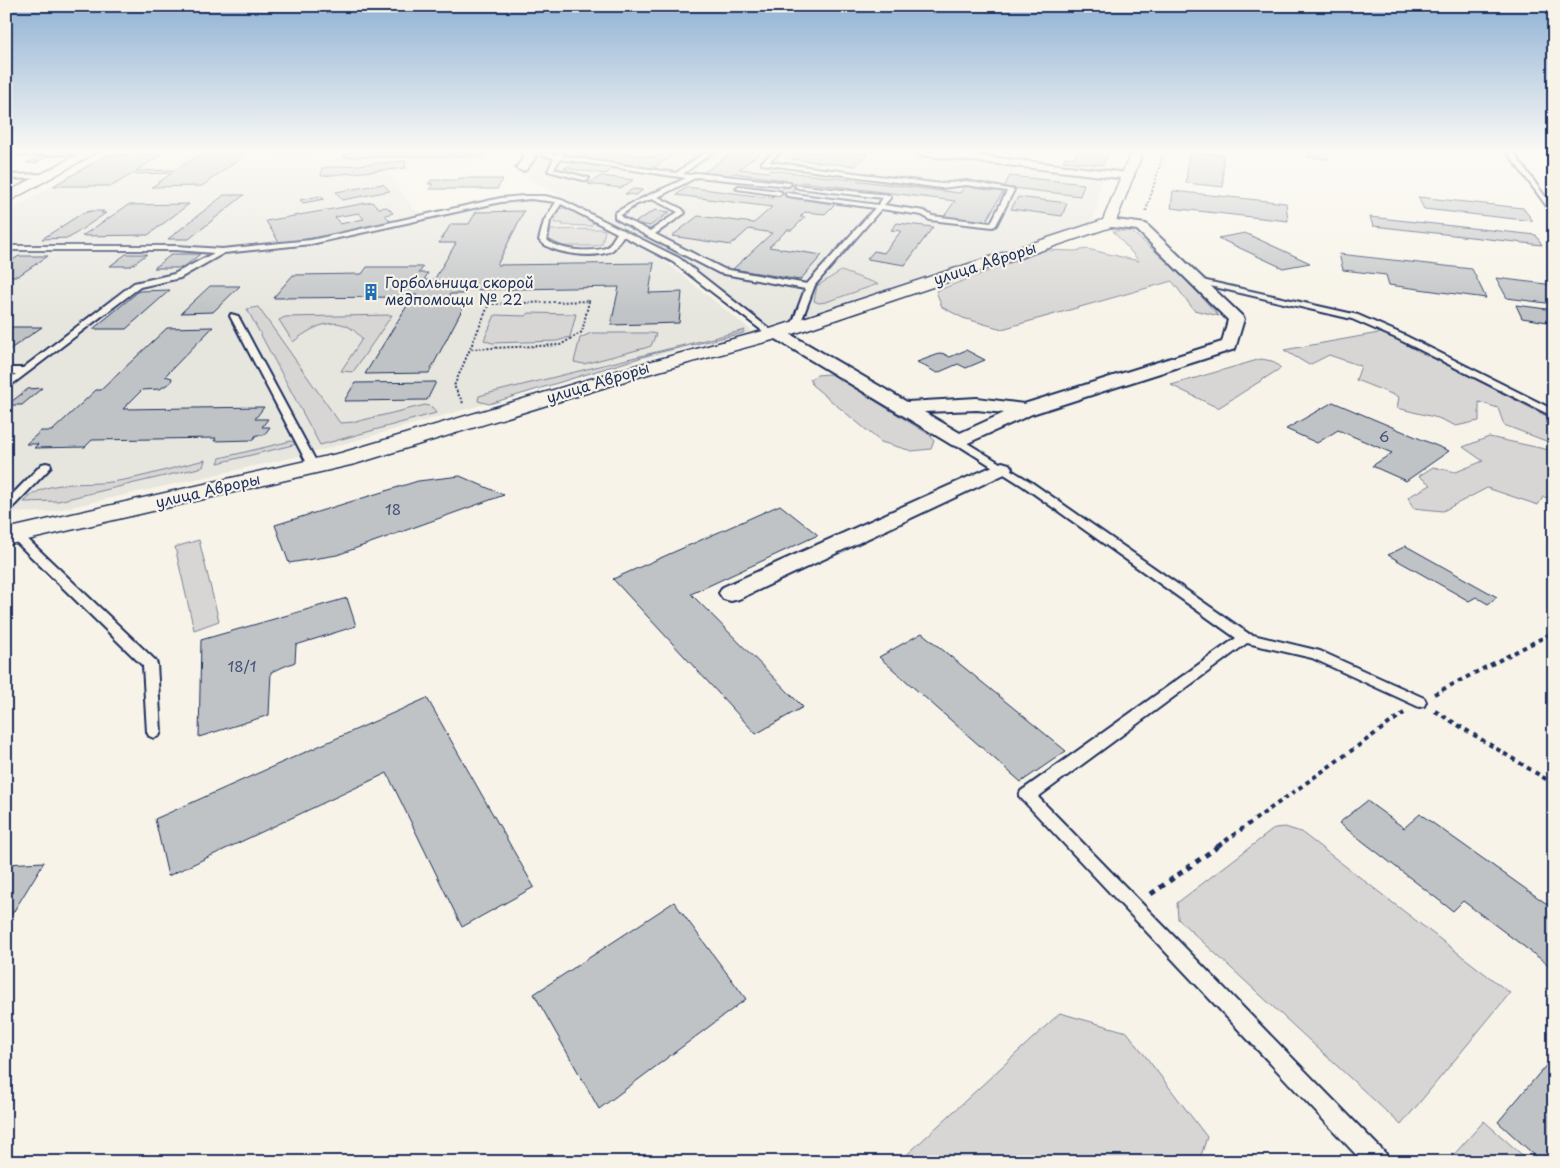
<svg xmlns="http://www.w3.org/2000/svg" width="1560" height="1168" font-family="'Playpen Sans',sans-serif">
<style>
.built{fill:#e6e5de}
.green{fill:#d7d6d4;stroke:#798299}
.building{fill:#c0c3c5;stroke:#1b2f5e;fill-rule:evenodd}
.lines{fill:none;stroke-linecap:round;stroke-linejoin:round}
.service-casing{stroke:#1b2f5e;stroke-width:4}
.minor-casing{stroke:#1b2f5e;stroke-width:4}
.tertiary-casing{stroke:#1b2f5e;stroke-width:3}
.path-far2{stroke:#1b2f5e;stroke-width:2;stroke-dasharray:2 2;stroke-linecap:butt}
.path-far1{stroke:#1b2f5e;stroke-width:4;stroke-dasharray:4.5 4.5;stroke-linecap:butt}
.path{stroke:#1b2f5e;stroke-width:5;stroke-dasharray:5.5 5.5;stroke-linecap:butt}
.service{fill:#f7f3e8;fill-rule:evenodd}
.minor{fill:#f7f3e8;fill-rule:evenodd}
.tertiary{fill:#f7f3e8;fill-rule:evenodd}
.labels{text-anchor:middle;stroke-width:4.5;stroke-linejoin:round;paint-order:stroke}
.far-street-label{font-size:15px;fill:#1b2f5e;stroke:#f7f3e8}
.far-poi-label{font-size:15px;fill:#1b2f5e;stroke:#f7f3e8;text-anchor:start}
.number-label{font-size:15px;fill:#445478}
</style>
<rect width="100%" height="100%" fill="#f7f3e8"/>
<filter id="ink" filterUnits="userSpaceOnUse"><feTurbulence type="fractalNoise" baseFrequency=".02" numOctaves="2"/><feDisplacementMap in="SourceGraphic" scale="10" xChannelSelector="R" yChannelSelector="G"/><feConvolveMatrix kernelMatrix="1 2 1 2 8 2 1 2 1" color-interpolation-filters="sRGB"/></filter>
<g filter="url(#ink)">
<path class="built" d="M111 152H521L525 157 392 172 396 185 414 209 421 213 439 215 501 202 535 199 551 200 622 235 666 262 753 332 654 356 304 455 48 512 6 513V213Z
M529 152H863L1102 178 1093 222 762 329 671 257 521 174 533 158Z"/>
<path class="green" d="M564 208H571L593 223 591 226 562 225 563 223H554L559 209Z
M600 229 605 230 602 244 595 246H563L548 239 551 230Z
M1113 231H1131L1177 270 1219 316 1194 310 1172 281 1002 329 963 318 942 307 936 291 1045 250 1075 251 1087 249 1139 261Z
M841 271 878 284 826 302 819 303 814 301 817 286Z
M258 307 340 423 355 422 425 405 432 407 436 413 320 445 247 309Z
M529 313 576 314 570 337 557 341 492 343 484 340 495 315 526 316Z
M392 315 353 372 341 371 362 339C342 312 316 324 293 342L279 320 285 317Z
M745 330 743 333 652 354 489 404 478 401 479 396 486 394Z
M1384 332 1554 420V444L1504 425 1498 408 1479 402V421L1456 426 1438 418 1397 408 1399 397 1356 380 1361 366 1329 355 1309 365 1284 350Z
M591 333H651L656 334 651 346 645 348 584 364 574 362 580 338Z
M1261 359 1272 361 1281 368 1218 408 1171 385Z
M828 374 835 376 930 435 934 441 931 449 912 451 881 442 812 385 810 379 817 375Z
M1489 437 1554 451V498L1543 497 1538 505 1487 488 1443 511 1413 508 1408 497 1431 485 1419 476 1433 467 1456 472 1483 461 1463 447Z
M291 441 297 444 218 463 220 458Z
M205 460 203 467 58 501 24 502C46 478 82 486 111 482 143 478 174 467 205 460Z
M199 540 219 621 194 630 175 547Z
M1285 827 1301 832 1510 993 1401 1125 1178 919 1177 903 1275 828Z
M1060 1013 1127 1032 1207 1137 1199 1162H899Z
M1484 1121 1530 1162H1452L1450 1159Z"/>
<path class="building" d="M203 152H249L202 186 152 187 172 173 132 174 112 186H53L107 155 162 154 136 171 176 170Z
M272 152H326L270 154Z
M349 152H485L483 156 343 157Z
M575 152H612L654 157 660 154 673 155 652 169 566 157Z
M681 152H701L695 156 678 154Z
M733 152H761L739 169 768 172 770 170 960 193 965 186 1004 190 985 223 943 218 955 201 802 182 785 197 835 204 825 214 805 212 800 217H805L792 230H787L769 247 822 255 800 280 733 269 772 233 749 229 731 245 672 236 698 216 754 223 772 207 676 195 687 187 772 198 792 181 733 173 729 176 703 173Z
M799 152H847L868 154 855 166 791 159Z
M1077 152H1108L1103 165 1063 161 1065 157 1074 158Z
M1189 152 1223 155V187L1186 183Z
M1307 152H1327L1328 159 1308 157Z
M40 156H48L35 163H26Z
M405 161 406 168 321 176 322 168Z
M576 162 616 167 605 174 564 168Z
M601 176 633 180 621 188 588 184Z
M1010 176 1084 184 1080 196 1004 187Z
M459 178H476L475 179H503L497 189H429L433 184H428L431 180H458Z
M383 184 390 191 342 200 336 192Z
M633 189 643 190 636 195 625 194Z
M1173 191 1286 203 1288 221 1171 208Z
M224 195H244L189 239H168Z
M320 196 324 199 303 203 300 200Z
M1018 197 1067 203 1062 216 1011 209Z
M1418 197 1523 208 1533 221 1424 209Z
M372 202 379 208 387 207 393 213 385 215 392 223 280 244 266 221ZM359 213 364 219 340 224 335 217Z
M189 204 148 235 82 236 128 205Z
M655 210 670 212 650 226 634 223Z
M91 211H104L101 213H106L69 238 42 239 81 214Z
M524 211 497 265 654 263 649 293 682 292 679 323 611 325 619 287 467 290 464 294H450L446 301 467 300 429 373 365 374 410 301H413L417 295H405L404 297 273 298 293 275 362 274 367 267H423L419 273H428L424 280H434L456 243H439L451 224H469L476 212Z
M1370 217 1536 235 1542 245 1373 226Z
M897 223 933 227 905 265 867 259 874 251 884 253 901 231 891 230Z
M1245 233 1310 263 1283 268 1218 238Z
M126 254H147L131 266H110Z
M172 254H200L183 268H154Z
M1339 254 1472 269 1486 298 1389 285 1386 275 1343 270Z
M19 256H48L18 276H6V264Z
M1496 278 1554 285V304L1507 298Z
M210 286H240L213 312 181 313Z
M170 290 126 329H93L139 291Z
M1516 305 1554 310V323L1522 318Z
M6 327H42L6 352Z
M213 327 165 376 172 378 171 382 160 389 142 390 123 409 264 407 255 419H268L262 427H270L264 435H256L253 440 214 441 216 438 92 440 85 447 34 448 38 444H26L41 431H52L96 390H101L167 328Z
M966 350 985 360 966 368 958 364 937 373 917 362 942 353 950 357Z
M436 382 427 400 344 401 355 383Z
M42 388 22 405H7L28 389Z
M1333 402 1449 451 1406 481 1372 466 1392 453 1338 430 1317 443 1286 429Z
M460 476 504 495 337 555 289 563 275 525 418 481Z
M780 505 818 535 691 594 803 707 756 734 613 579Z
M1406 546 1497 597 1488 604 1476 597 1469 601 1388 555Z
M347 598 356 626 296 645 295 662 271 672 269 715 199 737 201 640Z
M922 633 1066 751 1021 782 879 657Z
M427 698 534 887 462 927 387 773 168 876 155 819Z
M1367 801 1404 828 1420 814 1554 909V969L1463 901 1453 911 1339 823Z
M44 862 6 924V864Z
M674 902 746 999 599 1109 534 994Z
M1554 1056V1162H1542L1498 1122Z"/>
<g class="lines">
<g class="service-casing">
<path id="service" d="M15 152H93L90 154 17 155Z
M558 152H564L562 156 676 173 706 152H713L683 174 691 175 696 173 790 183 791 184 788 186 697 177 658 197 682 209 685 213 655 234 724 269 807 284 875 208 788 196 786 195V193L878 205 883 198 798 188 795 186 796 185 888 195 891 197 884 205 924 211 932 216 991 223 1007 191 966 185 941 188 762 164V162L774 152H780L769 162 941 184 966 181 1014 190 996 225 993 227 930 220 922 215 881 209 815 285 799 327 795 330 791 327 805 289 719 273 647 236 615 218V213C637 199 662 190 686 178L560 159 554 169 589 178 587 181 548 171 554 158 541 155 544 153 556 155ZM652 199 678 212 650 231 621 217V215L637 204Z
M1507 152H1513L1554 209V216Z
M6 175 47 174 50 176 47 178 6 179Z
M739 186 779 191 782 193 779 195 737 189 736 188Z
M523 196H545L562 200 679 258 776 334 769 336 673 262 623 236C619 241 616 248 611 251 594 259 551 254 539 240L544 221 556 202 530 199 501 202 311 244 224 253 180 278 140 287 6 389V381L16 374H6V368H23L134 283 174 274 214 253 176 250H6V246H176L222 249 311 240 501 198ZM561 204 617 233 608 247C594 253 558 251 547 240L550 221Z
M1193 278 1358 315 1404 335 1554 410V417L1398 339 1352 319 1193 282Z
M231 314 238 316 319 467 318 469H310L309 467 230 316Z
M959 438 1031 482 1249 634 1320 651 1424 698 1426 702 1424 706 1419 707 1312 658 1247 643 1038 797 1386 1154 1389 1162H1363L1019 796 1021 791 1236 638 1023 486 955 443 954 441 955 439Z
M46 463 50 464 51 466 50 468 10 510 6 511V501L42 464Z
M15 530 19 531 155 660 157 664 161 732 159 736 154 738 149 736 147 732 143 666 11 537 9 534 11 531Z"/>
</g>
<g class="minor-casing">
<path id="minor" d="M522 152H532L536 157 526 170 522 171 516 168 524 157Z
M915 152H947L1128 173 1134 176 1128 179 920 155Z
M1109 219 1146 224 1242 316 1244 319 1235 349 1032 414 959 447 952 445 771 336 769 333 771 330H783L907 402 977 398 1024 404 1222 342 1228 320 1137 230 1104 226 1102 223 1104 220ZM977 410 1004 413 960 433 924 412Z
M1002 462 1009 464 1012 468 1009 472 739 599 731 601 723 599 719 593 723 587Z"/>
</g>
<g class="tertiary-casing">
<path id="tertiary" d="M82 152H97L6 203V193Z
M1131 152H1143L1114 226 784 337 648 374 355 464 6 545V529L341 453 634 366 770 329 1103 220Z"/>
</g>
<path class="path-far2" d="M1146 211 1164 152
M589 301 582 332 560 345 470 349 489 304Z
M463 403 454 386 470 349"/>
<path class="path-far1" d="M1434 694 1554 632
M1435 711 1554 784
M1218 846 1404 713"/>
<path class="path" d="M1151 894 1220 845"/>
<use href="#service" class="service"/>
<use href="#minor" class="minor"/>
<use href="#tertiary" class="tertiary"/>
</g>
</g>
<linearGradient id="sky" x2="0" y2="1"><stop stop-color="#90b2d5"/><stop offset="0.48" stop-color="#fbfaf5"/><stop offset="1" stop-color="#fbfaf5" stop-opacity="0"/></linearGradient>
<rect width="1560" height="315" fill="url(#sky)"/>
<defs>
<g id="building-bare" transform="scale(1.35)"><path d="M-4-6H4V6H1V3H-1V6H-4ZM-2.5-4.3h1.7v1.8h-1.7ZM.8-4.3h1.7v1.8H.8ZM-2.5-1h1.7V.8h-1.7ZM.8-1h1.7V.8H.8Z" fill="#1f6fb2" stroke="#f7f3e8" stroke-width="2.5" paint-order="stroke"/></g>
</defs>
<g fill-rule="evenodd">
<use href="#building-bare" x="371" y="292"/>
</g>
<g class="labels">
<g class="far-street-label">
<text transform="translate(985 264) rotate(-18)" y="5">улица Авроры</text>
<text transform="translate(598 383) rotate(-17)" y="5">улица Авроры</text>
<text transform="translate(208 491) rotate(-13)" y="5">улица Авроры</text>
</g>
<g class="far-poi-label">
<text x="385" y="288">Горбольница скорой<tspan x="385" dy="17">медпомощи № 22</tspan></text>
</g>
<g class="number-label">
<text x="1384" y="442">6</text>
<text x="393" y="515">18</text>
<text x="242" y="672">18/1</text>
</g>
</g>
<rect width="1560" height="1168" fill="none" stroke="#f7f3e8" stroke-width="25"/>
<rect x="12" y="12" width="1535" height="1143" fill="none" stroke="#1b2f5e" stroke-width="2" filter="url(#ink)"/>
</svg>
